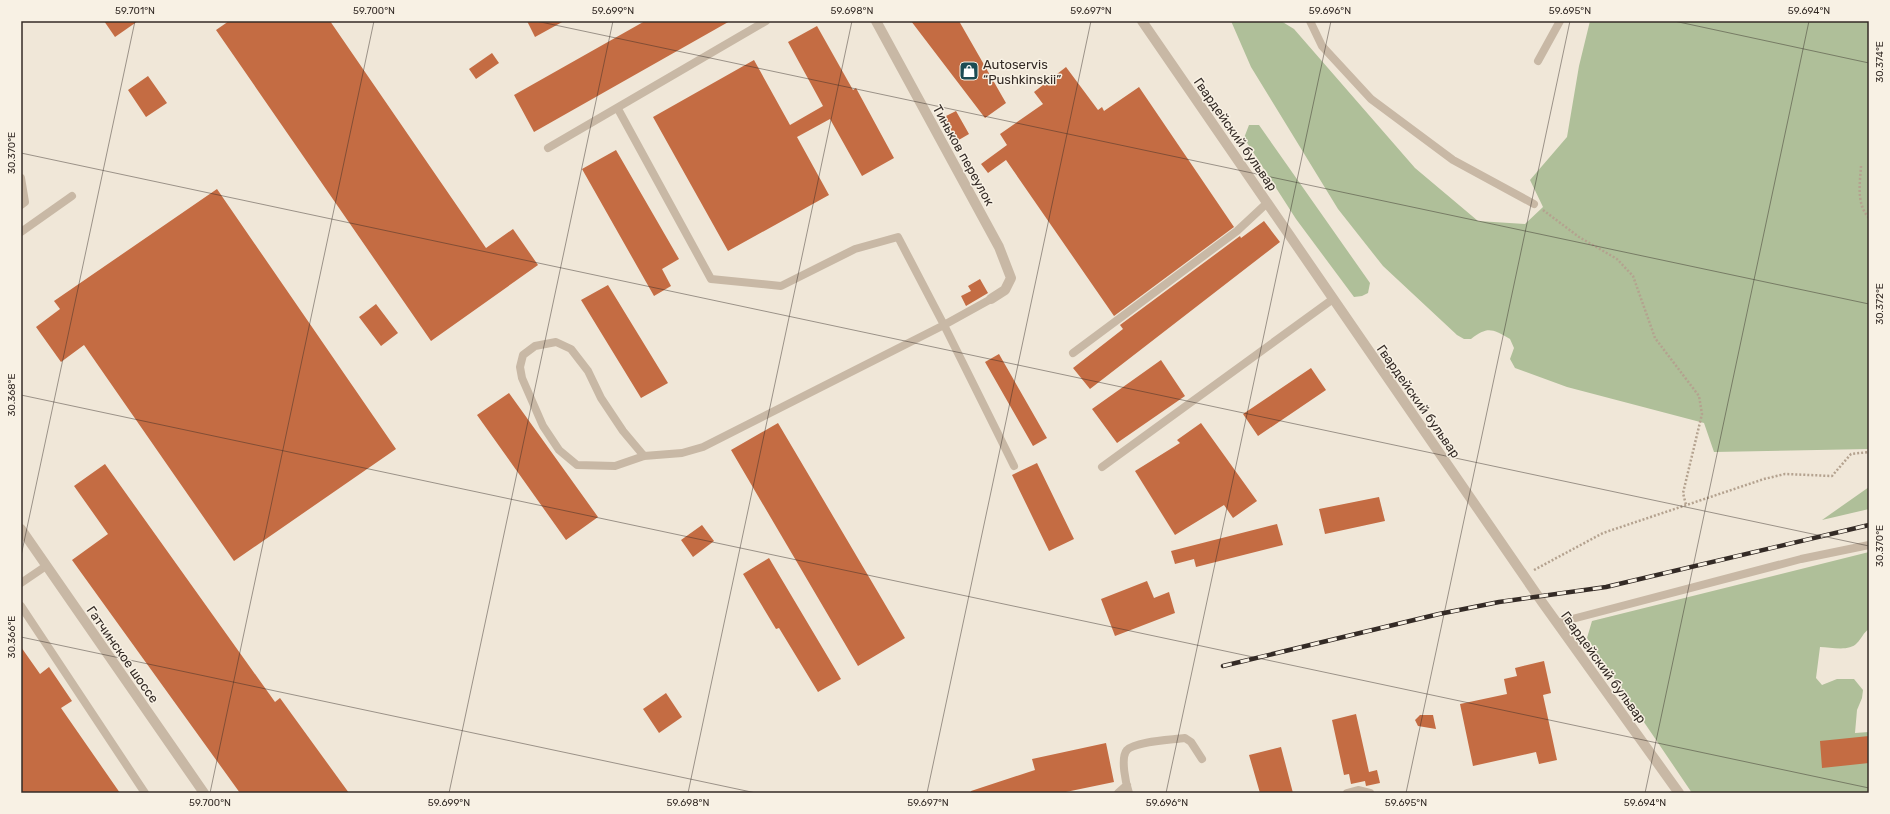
<svg xmlns="http://www.w3.org/2000/svg" width="1890" height="814" font-family="Rubik,sans-serif">
<style>
.green{fill:#afbf99}
.building{fill:#c46c43}
.lines{fill:none;stroke-linecap:round;stroke-linejoin:round}
.path{stroke:#b4a28f;stroke-width:2.5;stroke-dasharray:2 2;stroke-linecap:butt}
.lane{stroke:#c8b8a5;stroke-width:8}
.street{stroke:#c8b8a5;stroke-width:10}
.rail-casing{stroke:#342b26;stroke-width:4.5}
.rail{stroke:#f8f1e4;stroke-width:3;stroke-dasharray:9;stroke-linecap:butt}
.ticks{fill:none;stroke:#342b26;stroke-width:1;stroke-opacity:0.45}
.labels{text-anchor:middle;stroke-width:3;stroke-linejoin:round;paint-order:stroke}
.poi-label{font-size:13px;fill:#342b26;stroke:#f8f1e4;text-anchor:start}
.street-label{font-size:13px;fill:#342b26;stroke:#f8f1e4}
.neatline{fill:none;stroke:#342b26;stroke-width:1.5}
.ticks-label{font-size:10px;text-anchor:middle;fill:#342b26}
</style>
<rect width="100%" height="100%" fill="#f0e7d8"/>
<path class="green" d="M1231 21H1281L1294 29 1415 168 1478 221 1525 224 1543 207 1530 180 1567 137 1579 66 1590 21H1869V449L1714 452 1704 423 1567 387 1515 368 1510 359 1514 348 1510 339C1492 329 1488 326 1471 339H1464L1457 335 1383 266 1338 209 1251 67Z
M1249 125H1259L1370 283 1368 293 1362 296 1354 297 1296 219 1244 138Z
M1869 487V509L1822 520Z
M1869 552V629C1863 633 1862 638 1857 643 1849 652 1831 647 1820 647L1816 678 1822 685 1837 679H1854L1863 690 1862 698 1857 710 1855 733 1869 732V793H1692L1587 638 1592 621Z"/>
<path class="building" d="M104 21H138L115 37Z
M229 21H330L486 248 513 229 538 265 431 341 216 30Z
M527 21H564L535 37Z
M645 21H730L534 132 514 95Z
M911 21H959L1006 103 985 118Z
M817 26 853 90 856 88 894 158 862 176 830 119 797 137 829 195 728 251 653 117 754 60 790 125 823 106 788 42Z
M492 53 499 63 476 79 469 69Z
M1066 67 1098 110 1102 107 1104 111 1139 87 1234 227 1114 316 1006 160 988 173 981 164 1007 145 1000 134 1043 104 1034 92Z
M148 76 167 103 146 117 128 90Z
M956 111 969 134 957 141 944 117Z
M616 150 679 259 662 269 671 286 654 296 582 169Z
M217 189 396 449 234 561 84 345 61 362 36 327 60 309 54 301Z
M1264 221 1280 242 1090 389 1073 368 1123 329 1120 325 1240 236 1241 238Z
M980 279 988 293 966 306 961 296 971 291 968 286Z
M608 285 668 383 641 398 581 300Z
M376 304 398 333 381 346 359 317Z
M999 354 1047 438 1033 446 985 362Z
M1161 360 1185 396 1117 443 1092 409Z
M1311 368 1326 390 1258 436 1243 414Z
M509 393 598 517 566 540 477 415Z
M778 423 905 638 858 666 731 450Z
M1201 423 1257 501 1233 518 1224 505 1175 535 1135 471 1180 443 1177 440Z
M1037 463 1074 539 1049 551 1012 475Z
M105 464 275 702 280 698 349 793H240L72 560 108 534 74 486Z
M1379 497 1385 521 1325 534 1319 509Z
M1277 524 1283 545 1196 567 1194 559 1175 564 1171 551Z
M702 525 714 541 693 557 681 540Z
M769 558 841 679 818 692 779 628 776 629 743 574Z
M1147 581 1154 598 1169 592 1175 613 1115 636 1101 599Z
M21 647 40 674 49 667 72 701 61 708 120 793H21Z
M1544 661 1551 693 1543 695 1557 760 1539 764 1536 752 1473 766 1460 704 1507 694 1504 679 1517 676 1515 668Z
M666 693 682 717 659 733 643 709Z
M1356 714 1369 772 1377 770 1380 783 1366 786 1365 781 1351 784 1349 774 1344 775 1332 720Z
M1420 715H1433L1436 729 1418 726 1415 720Z
M1869 736V763L1822 768 1820 741Z
M1106 743 1114 782 1061 793H971V791L1035 770 1032 759Z
M1281 747 1293 793H1260L1249 755Z"/>
<g class="lines">
<path class="path" d="M1861 166C1860 183 1856 204 1869 218
M1543 210 1579 237 1617 259 1633 276 1655 338 1699 396 1702 414 1683 493 1686 505
M1534 570 1603 533 1764 479 1785 474 1832 476 1851 454 1869 452"/>
<path class="lane" d="M1310 21 1322 46 1371 99 1453 160 1534 204
M1538 61 1560 21
M618 109 711 279 781 286 855 249 898 237 944 325 991 299
M548 148 766 21
M21 178 25 202 21 205
M21 232 72 196
M1073 353 1237 231 1267 203
M644 456 623 431 601 398 588 371 571 349 556 342 535 346 523 355 520 367 522 378 543 426 559 450 577 465 615 466 644 456 682 453 703 447 944 325 1014 466
M1102 467 1333 299
M21 583 46 566
M21 606 145 793
M1557 623 1801 559 1869 545
M1118 793 1127 785
M1129 793C1126 784 1120 758 1127 750 1136 741 1171 740 1185 738L1191 742 1202 759
M1347 793 1358 790 1370 793"/>
<path class="street" d="M876 21 999 247 1011 278 1005 290 991 299
M1142 21 1542 602 1679 793
M21 529 204 793"/>
<g class="rail-casing">
<path id="rail" d="M1223 666 1439 614 1499 602 1606 587 1869 525"/>
</g>
<use href="#rail" class="rail"/>
</g>
<path class="ticks" d="M536 21 1869 304M1674 21 1869 63M21 153 1869 546M21 395 1869 788M21 556 135 21M21 637 756 793M210 793 374 21M449 793 613 21M688 793 852 21M927 793 1091 21M1166 793 1331 21M1406 793 1570 21M1645 793 1809 21"/>
<defs>
<g id="shop-square" transform="scale(1)"><rect x="-9" y="-9" width="18" height="18" rx="4" fill="#1c4c54" stroke="#f8f1e4"/><path d="M-5-2.5h2.3a2.7 3.5 0 0 1 5.4 0H5L5.5 6h-11ZM-1.5-2.5h3a1.5 2.3 0 0 0-3 0Z" fill="#fff"/></g>
</defs>
<g fill-rule="evenodd">
<use href="#shop-square" x="969" y="71"/>
</g>
<g class="labels">
<g class="poi-label">
<text x="983" y="69">Autoservis<tspan x="983" dy="15">“Pushkinskii”</tspan></text>
</g>
<g class="street-label">
<text transform="translate(1236 134) rotate(55)" y="5">Гвардейский бульвар</text>
<text transform="translate(964 155) rotate(61)" y="5">Тиньков переулок</text>
<text transform="translate(1419 401) rotate(55)" y="5">Гвардейский бульвар</text>
<text transform="translate(123 654) rotate(55)" y="5">Гатчинское шоссе</text>
<text transform="translate(1604 667) rotate(54)" y="5">Гвардейский бульвар</text>
</g>
</g>
<rect width="1890" height="814" fill="none" stroke="#f8f1e4" stroke-width="44"/>
<rect x="22" y="22" width="1846" height="770" class="neatline"/>
<g class="ticks-label">
<text x="135" y="14">59.701°N</text>
<text x="374" y="14">59.700°N</text>
<text x="613" y="14">59.699°N</text>
<text x="852" y="14">59.698°N</text>
<text x="1091" y="14">59.697°N</text>
<text x="1330" y="14">59.696°N</text>
<text x="1570" y="14">59.695°N</text>
<text x="1809" y="14">59.694°N</text>
<text transform="translate(1879 62) rotate(-90)" y="4">30.374°E</text>
<text transform="translate(11 153) rotate(-90)" y="4">30.370°E</text>
<text transform="translate(1879 304) rotate(-90)" y="4">30.372°E</text>
<text transform="translate(11 395) rotate(-90)" y="4">30.368°E</text>
<text transform="translate(1879 546) rotate(-90)" y="4">30.370°E</text>
<text transform="translate(11 637) rotate(-90)" y="4">30.366°E</text>
<text x="210" y="806">59.700°N</text>
<text x="449" y="806">59.699°N</text>
<text x="688" y="806">59.698°N</text>
<text x="928" y="806">59.697°N</text>
<text x="1167" y="806">59.696°N</text>
<text x="1406" y="806">59.695°N</text>
<text x="1645" y="806">59.694°N</text>
</g>
</svg>
